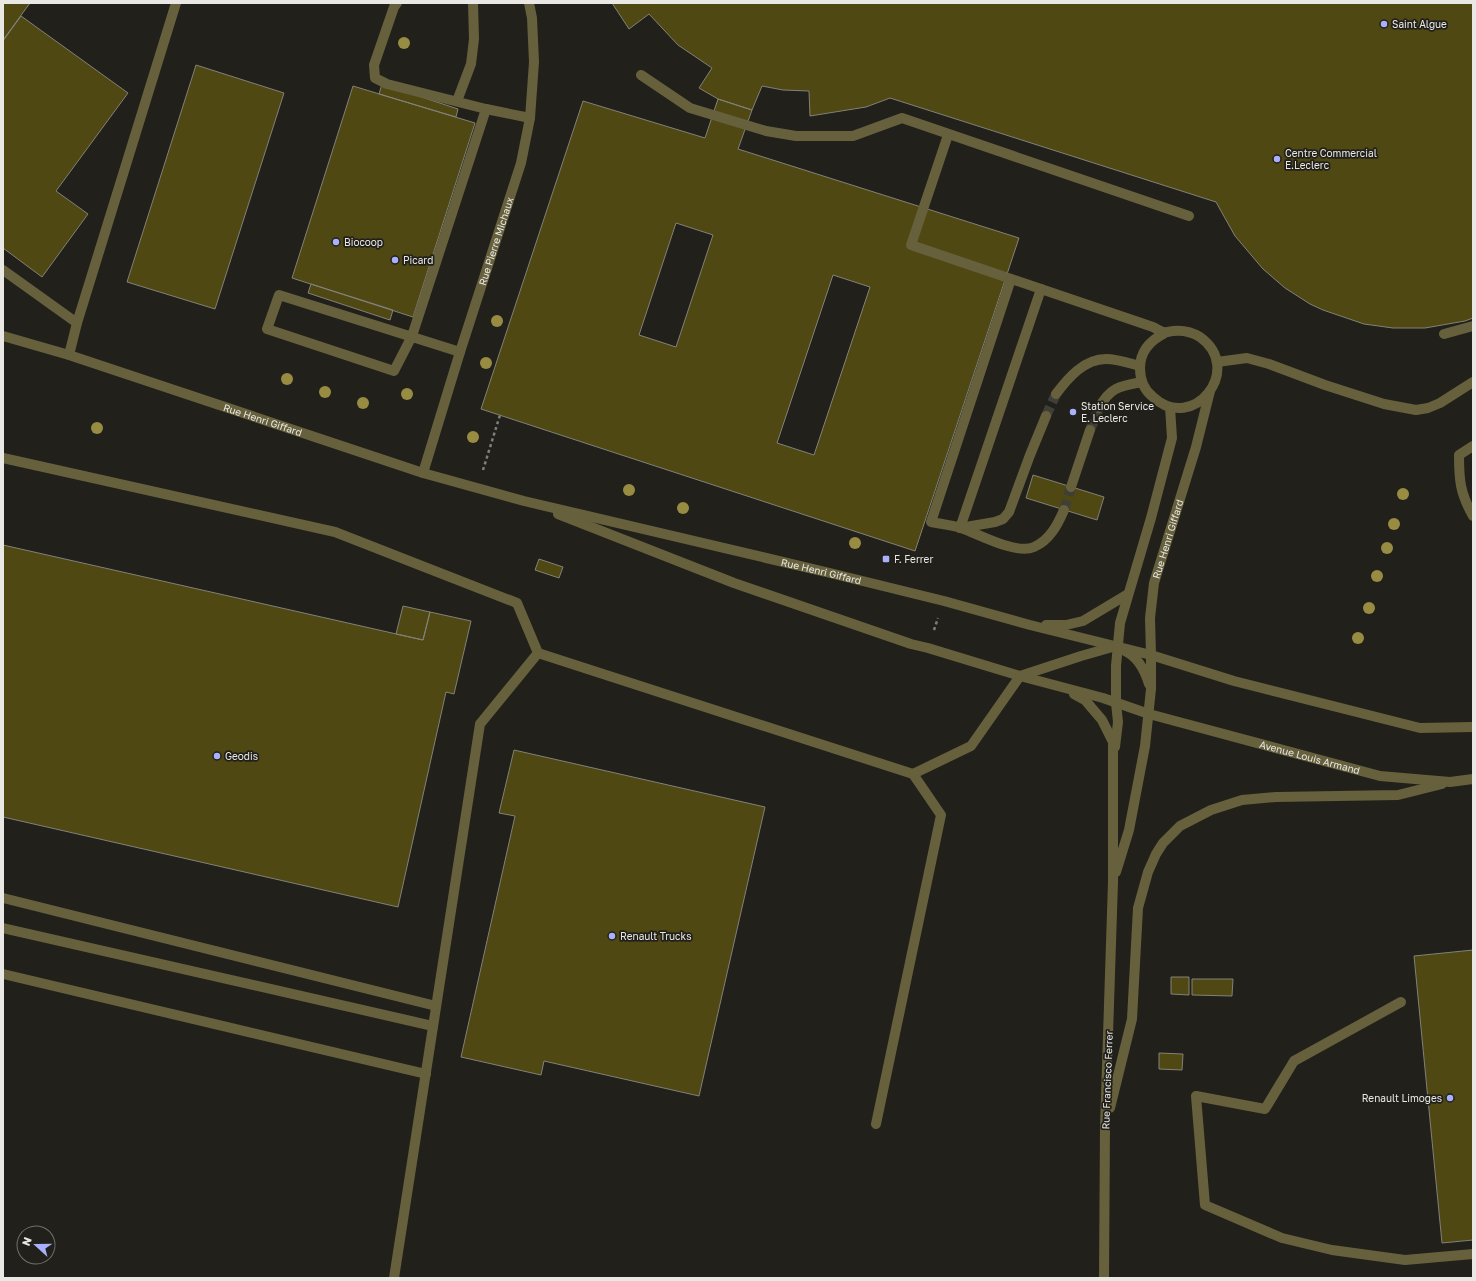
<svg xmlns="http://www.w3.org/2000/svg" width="1476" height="1281" font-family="'Golos Text',sans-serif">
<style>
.building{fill:#504812;stroke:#82817a;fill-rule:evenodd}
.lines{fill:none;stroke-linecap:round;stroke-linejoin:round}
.minor-tunnel{stroke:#3f3e38;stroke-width:10;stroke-dasharray:10 5;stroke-linecap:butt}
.path{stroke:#807f7b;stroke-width:2.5;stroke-dasharray:3 3;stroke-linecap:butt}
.minor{stroke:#66603c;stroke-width:10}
.tree{fill:#988b42}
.poi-dot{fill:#a9b0fc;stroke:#21201a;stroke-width:1.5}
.labels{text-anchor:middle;stroke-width:3.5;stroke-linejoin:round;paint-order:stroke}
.poi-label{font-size:10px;fill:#e9e8e5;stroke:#21201a;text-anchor:start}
.street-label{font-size:10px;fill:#e9e8e5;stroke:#21201a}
</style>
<rect width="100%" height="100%" fill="#21201a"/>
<path class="building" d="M3 3H30L3 40Z
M612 3H1473V318L1465 321 1425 328H1393L1364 324 1323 310 1310 304 1285 288 1263 269 1235 236 1216 202 890 98 866 107 810 116 809 91 783 90 762 86 752 110 718 99 699 88 712 68 678 45 649 14 629 29Z
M21 16 128 93 56 191 88 214 42 277 3 248V41Z
M196 65 284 93 215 309 127 282Z
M382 84 458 109 456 117 379 94Z
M353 86 475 123 413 317 292 278Z
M718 99 752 110 738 149 1019 238 915 551 481 409 583 101 705 138ZM676 223 713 235 676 347 639 335ZM833 275 870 287 814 455 777 443Z
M311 284 393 310 390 320 308 293Z
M1033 475 1104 497 1097 520 1026 498Z
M3 545 423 640 430 612 471 621 454 694 446 692 398 907 3 817Z
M539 559 563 567 559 578 535 570Z
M403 606 430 612 423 640 396 634Z
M514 750 765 807 699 1096 544 1061 541 1075 461 1057 515 816 499 813Z
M1473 950V1240L1442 1243 1414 956Z
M1171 977H1189V995L1171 994Z
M1192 979H1233L1232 996 1192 995Z
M1159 1053 1183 1054 1182 1070 1159 1069Z"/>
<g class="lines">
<path class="minor-tunnel" d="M1046 416 1056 394
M1090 430 1099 408
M1064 510 1071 487"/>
<path class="path" d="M483 470 500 415
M934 630 938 618"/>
<g class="minor">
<path d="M397 3 394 7 374 65 375 78 387 84 486 109 530 118"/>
<path d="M641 75 690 108 766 131 796 136H853L902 118 1189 216"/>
<path d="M457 101 471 64 474 39 473 3"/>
<path d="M948 135 911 245 1153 327C1157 329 1161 332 1164 332 1167 333 1170 331 1173 331 1182 330 1192 332 1200 337 1245 369 1193 434 1153 397 1144 390 1140 379 1140 368 1140 351 1151 340 1165 333"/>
<path d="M3 270 77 323"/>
<path d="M1011 279 931 522C941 524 951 525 961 528 979 534 1016 555 1034 547 1050 540 1058 524 1064 510"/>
<path d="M1444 334 1473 326"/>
<path id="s1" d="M3 336 69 355 423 473 524 501 830 573 944 601 1030 625 1151 655 1234 681 1420 728 1473 727"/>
<path d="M460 352 279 295 267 329 394 371 412 336 486 109"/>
<path d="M69 355 77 323 176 3"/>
<path d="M1217 362 1247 358 1269 364 1325 385 1384 404 1416 410 1428 408 1440 403 1473 382"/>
<path d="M1056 394C1068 378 1084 359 1106 359 1117 359 1129 363 1140 366"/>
<path d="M1099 408C1110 387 1120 386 1142 382"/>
<path d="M1473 446 1459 455C1459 480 1460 493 1473 516"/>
<path d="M3 458 335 532 517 603 538 653 913 774 941 815 876 1124"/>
<path id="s2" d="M423 473 460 352 521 163 530 118 534 62 532 18 529 3"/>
<path d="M1071 487 1090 430"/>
<path id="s3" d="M558 514 734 583 911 644 928 648 1020 676 1103 698 1149 714 1380 776 1450 782 1473 779"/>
<path d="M960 528 1041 289"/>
<path d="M960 528 995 522 1003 519 1009 512 1030 455 1046 416"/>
<path d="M1046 625H1066L1083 621 1128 594"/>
<path d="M1125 651C1138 657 1145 671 1149 684"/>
<path d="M1020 676 1081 656 1116 646"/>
<path d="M1074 694 1085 700 1102 720 1113 742V882L1105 1127 1104 1278"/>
<path d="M1115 747 1118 722 1116 703V666L1120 623 1151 518 1172 438 1170 407"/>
<path d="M913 774 971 746 1020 676"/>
<path id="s4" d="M1116 872 1129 830 1145 746 1151 689V655L1150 618 1154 583 1196 447 1210 391"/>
<path d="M3 898 436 1006"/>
<path d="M3 928 433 1026"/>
<path d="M3 974 426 1074"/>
<path d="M1401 1002 1294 1061 1265 1109 1196 1096 1205 1205 1282 1238 1332 1250 1405 1260 1473 1254"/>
<path d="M1110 1108 1132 1019 1138 908 1148 872 1156 854 1163 843 1180 826 1211 810 1242 800 1276 797 1398 795 1442 784"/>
<path d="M394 1278 480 724 538 653"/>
</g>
</g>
<g class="tree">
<circle cx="404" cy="43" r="6"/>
<circle cx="497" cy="321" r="6"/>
<circle cx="486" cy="363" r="6"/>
<circle cx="287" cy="379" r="6"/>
<circle cx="325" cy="392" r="6"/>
<circle cx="407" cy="394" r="6"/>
<circle cx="363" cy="403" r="6"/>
<circle cx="97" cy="428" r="6"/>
<circle cx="473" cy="437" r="6"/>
<circle cx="629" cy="490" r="6"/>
<circle cx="1403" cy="494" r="6"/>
<circle cx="683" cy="508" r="6"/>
<circle cx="1394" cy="524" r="6"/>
<circle cx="855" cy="543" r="6"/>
<circle cx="1387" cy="548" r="6"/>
<circle cx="1377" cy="576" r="6"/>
<circle cx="1369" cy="608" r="6"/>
<circle cx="1358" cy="638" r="6"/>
</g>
<g class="poi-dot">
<circle cx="1384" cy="24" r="4"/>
<circle cx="1277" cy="159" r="4"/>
<circle cx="336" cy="242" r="4"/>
<circle cx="395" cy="260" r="4"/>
<circle cx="1073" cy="412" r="4"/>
<rect x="882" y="555" width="8" height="8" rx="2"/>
<circle cx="217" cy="756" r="4"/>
<circle cx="612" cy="936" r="4"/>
<circle cx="1450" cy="1098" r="4"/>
</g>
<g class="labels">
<g class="poi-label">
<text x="1392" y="28">Saint Algue</text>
<text x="1285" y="157">Centre Commercial<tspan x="1285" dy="12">E.Leclerc</tspan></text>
<text x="344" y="246">Biocoop</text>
<text x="403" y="264">Picard</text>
<text x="1081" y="410">Station Service<tspan x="1081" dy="12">E. Leclerc</tspan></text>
<text x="894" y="563">F. Ferrer</text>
<text x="225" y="760">Geodis</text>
<text x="620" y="940">Renault Trucks</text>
<text x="1442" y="1102" text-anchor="end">Renault Limoges</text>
</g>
<g class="street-label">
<text dy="4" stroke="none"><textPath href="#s2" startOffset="243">Rue Pierre Michaux</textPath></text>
<text dy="4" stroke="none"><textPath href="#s1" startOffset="273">Rue Henri Giffard</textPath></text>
<text dy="4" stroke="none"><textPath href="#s4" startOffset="339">Rue Henri Giffard</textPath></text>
<text dy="4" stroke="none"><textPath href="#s1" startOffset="852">Rue Henri Giffard</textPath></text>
<text dy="4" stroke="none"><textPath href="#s3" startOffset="791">Avenue Louis Armand</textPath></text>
<text transform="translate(1107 1080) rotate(-88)" y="4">Rue Francisco Ferrer</text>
</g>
</g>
<rect width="1476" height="1281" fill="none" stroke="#e9e8e5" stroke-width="8"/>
<g transform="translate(36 1245) rotate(291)"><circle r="19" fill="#21201a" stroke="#71706b"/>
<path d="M0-3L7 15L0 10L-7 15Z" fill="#a9b0fc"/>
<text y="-6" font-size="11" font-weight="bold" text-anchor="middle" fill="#e9e8e5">N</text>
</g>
</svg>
